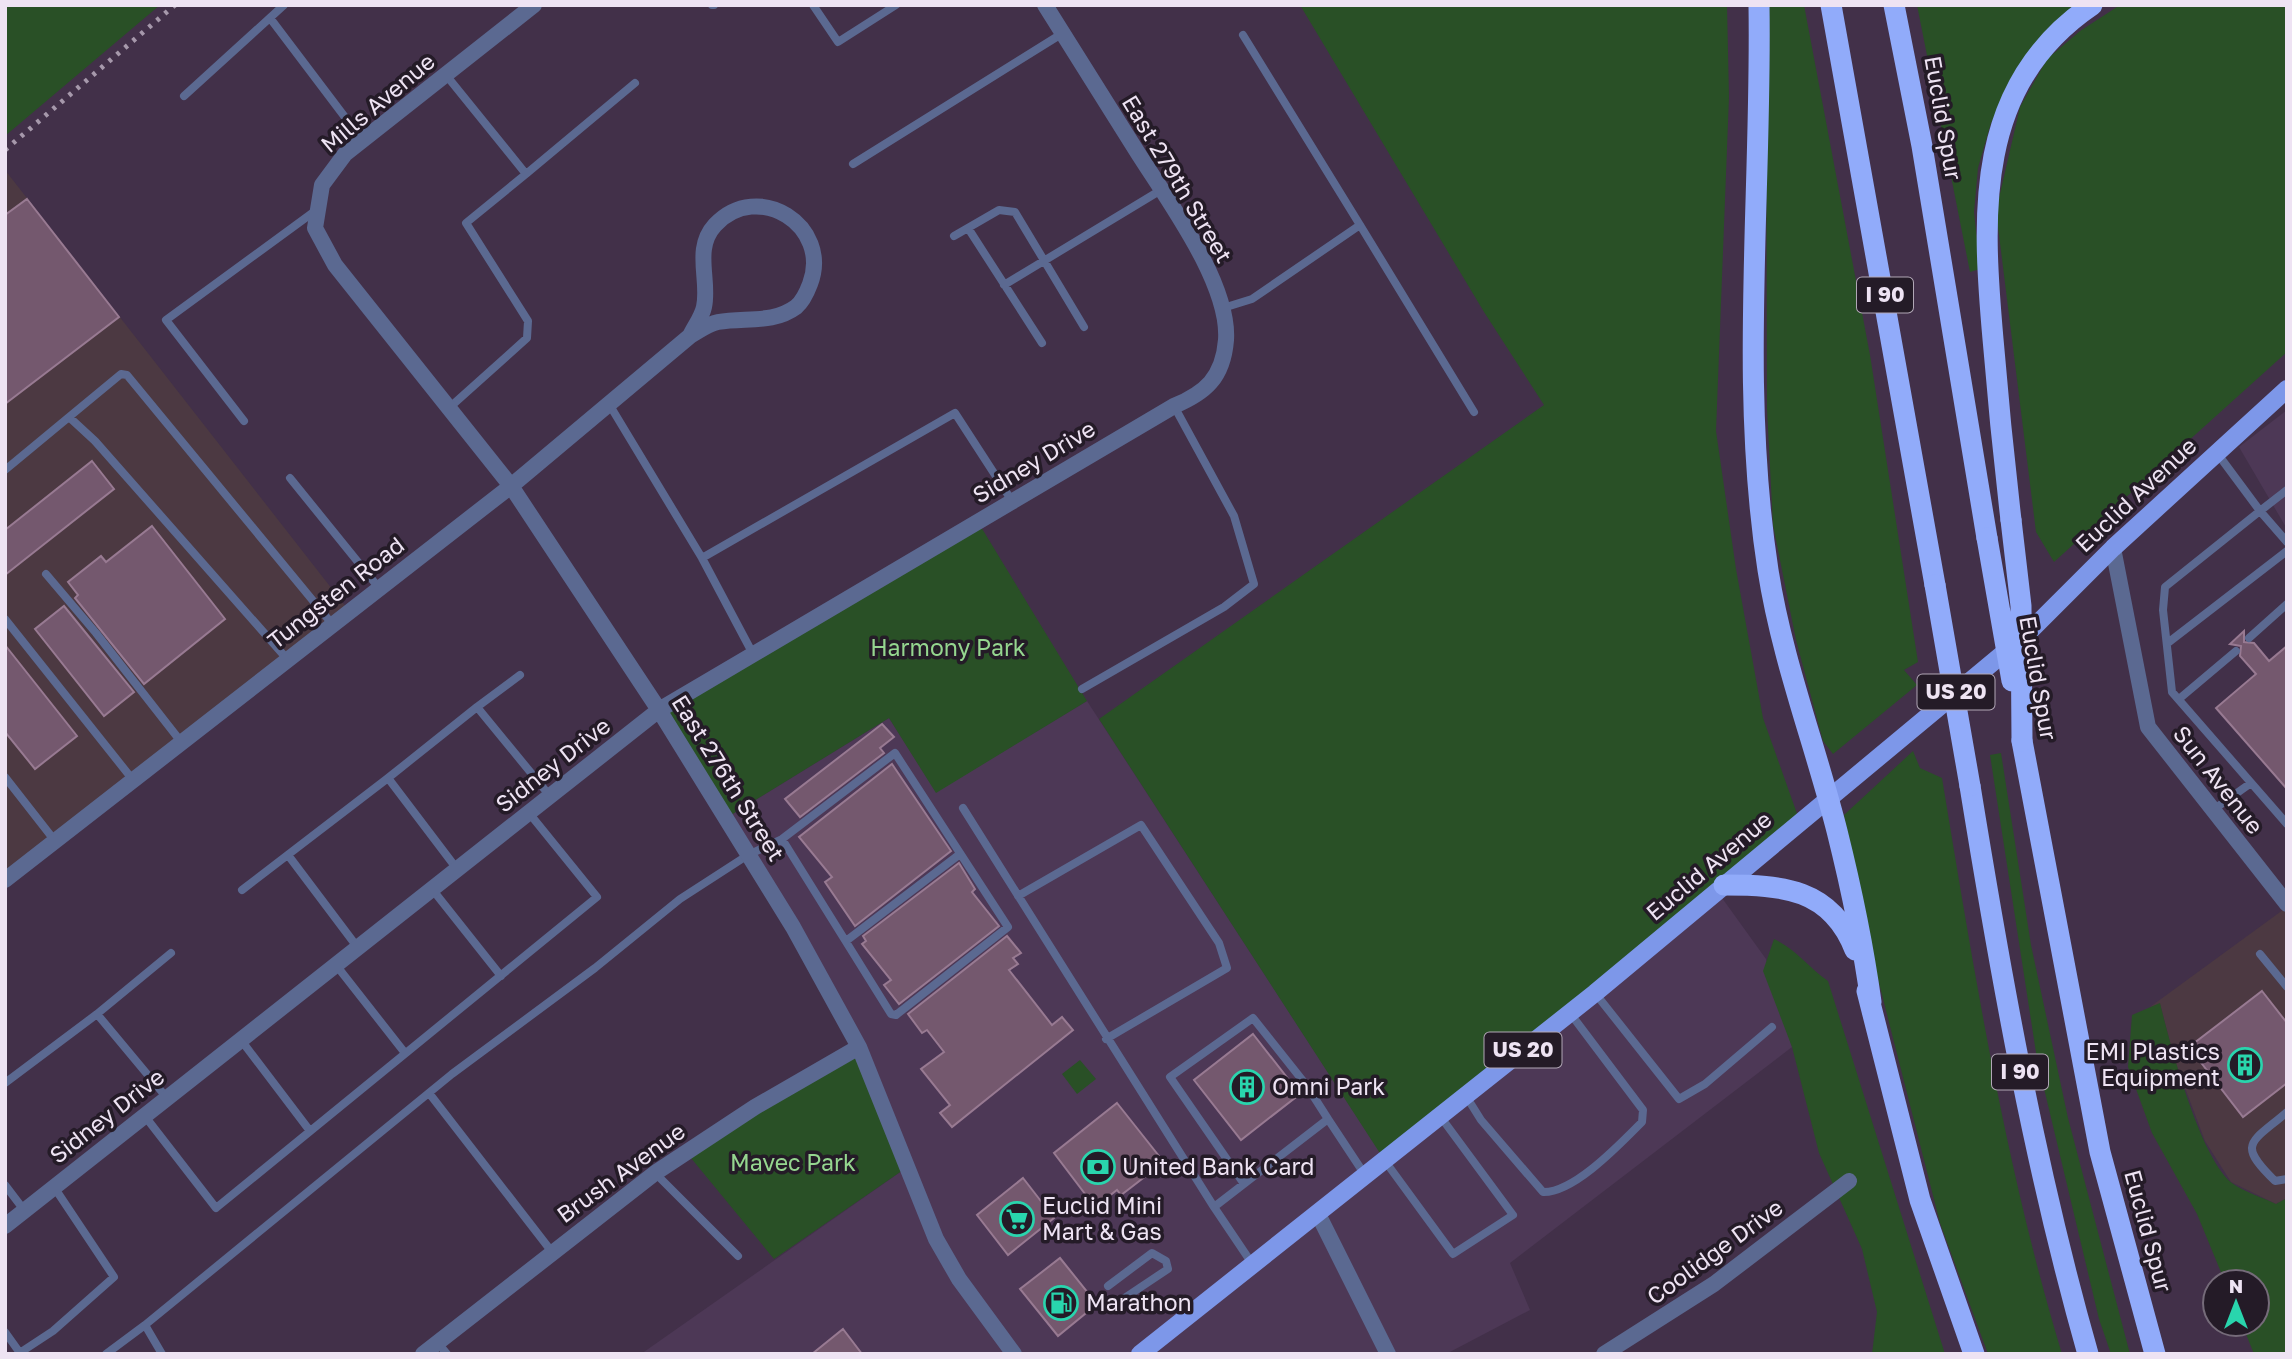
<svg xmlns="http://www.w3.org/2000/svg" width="2292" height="1359" font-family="'Golos Text',sans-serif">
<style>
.built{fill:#4d3856}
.industrial{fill:#4c3942}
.green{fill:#295026}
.building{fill:#74586e;stroke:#987a92;stroke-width:2}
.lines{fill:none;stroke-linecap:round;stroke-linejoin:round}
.lane{stroke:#5b6991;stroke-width:8}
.street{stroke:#5b6991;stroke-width:16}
.primary{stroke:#7d97e9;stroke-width:18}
.highway{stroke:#91abfa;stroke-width:21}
.rail{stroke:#a698ab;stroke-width:5;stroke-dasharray:3.5 7;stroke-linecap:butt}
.highway-bridge{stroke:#91abfa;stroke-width:21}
.labels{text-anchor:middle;stroke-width:7;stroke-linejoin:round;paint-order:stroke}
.shield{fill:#241b27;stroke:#b1a7b6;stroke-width:2}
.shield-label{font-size:21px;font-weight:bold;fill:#eee3f3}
.street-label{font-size:23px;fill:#eee3f3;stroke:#241b27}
.park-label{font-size:23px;fill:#95d68f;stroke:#241b27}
.poi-label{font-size:23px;fill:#eee3f3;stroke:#241b27;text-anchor:start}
</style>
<rect width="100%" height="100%" fill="#423049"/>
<path class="built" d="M2287 410V529L2239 447Z
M1087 701 1385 1160 1717 891 1766 959 1792 1047 1510 1263 1530 1310 1446 1354H641L906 1168 859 1047 726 818 889 718 936 792Z"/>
<path class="industrial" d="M5 170 350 612 5 880Z
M2287 907V1198L2276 1204 2231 1182 2205 1141 2175 1061 2160 1004 2150 1007Z"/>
<path class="green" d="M5 5H160L5 136Z
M1300 5H1727L1729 97 1716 431 1736 569 1763 718 1800 822 1385 1161 1099 719 1544 405 1484 312Z
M1766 5H1804L1870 355 1918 662 1904 670 1917 685 1833 754 1823 741 1796 640 1773 525 1767 409Z
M1917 5H2076L2021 65 1991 123 1978 168 1974 212 1980 269 1970 272Z
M2120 5H2287V352L2054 562 2036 532 1996 211 2020 107 2047 59 2080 31Z
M978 522 1087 701 936 793 889 718 726 818 659 710Z
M1913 751 1920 768 1942 778C1974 971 2005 1166 2062 1354H1988L1940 1223 1864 924 1844 815Z
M2001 753 2031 945 2068 1118 2130 1354H2111L2099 1319 2037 1059 1990 755Z
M1774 939C1796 949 1808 967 1828 981L1945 1354H1872L1877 1312 1862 1249 1819 1153 1792 1047 1763 971Z
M2160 1003C2170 1044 2200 1158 2232 1183 2244 1192 2262 1197 2276 1204L2287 1198V1354H2254L2242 1324H2257V1282H2225L2197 1214 2152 1133 2128 1067 2132 1015Z
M859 1047 906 1168 774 1259 686 1152Z
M1080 1060 1096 1079 1077 1094 1062 1074Z"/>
<path class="building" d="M27 199 119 317 5 404V215Z
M92 461 114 489 5 575V530Z
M152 526 225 619 144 684 75 598 78 595 68 582 101 556 106 562Z
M64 606 134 692 104 716 35 629Z
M2244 631V642L2254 643 2269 661 2287 646V789L2216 708 2256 674 2240 656 2241 646 2230 644Z
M5 645 77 736 35 769 5 732Z
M882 724 894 737 880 748 884 753 800 817 785 799Z
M892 764 951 851 855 926 825 882 832 877 799 837Z
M959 863 975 889 972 892 999 926 899 1004 884 985 891 980 862 944 866 941 863 936Z
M1007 936 1021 953 1013 958 1018 964 1009 970 1052 1025 1062 1017 1073 1030 952 1127 940 1113 950 1105 921 1069 944 1052 927 1030 922 1033 908 1014Z
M2262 991 2287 1023V1083L2243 1117 2189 1047Z
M1253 1034 1300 1094 1241 1140 1194 1080Z
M1117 1103 1159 1156 1142 1169 1147 1175 1129 1189 1121 1195 1117 1190 1095 1207 1054 1153Z
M1023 1178 1054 1218 1008 1255 977 1215Z
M1060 1258 1097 1304 1058 1336 1020 1289Z
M843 1329 862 1354H812Z"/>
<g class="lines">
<path class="lane" d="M712 5H714
M813 5 838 42 896 5
M270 18 363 141
M1243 35 1360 225
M446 75 526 174 466 223 528 321 527 338 449 408
M184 96 284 5
M853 164 1063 33
M526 174 635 83
M968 228 1042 343
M954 236 999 210 1015 212 1084 327
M1004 285 1161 190
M1223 308 1252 299 1360 225 1474 412
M609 404 702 558 955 413 1012 501
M69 417 121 374 127 375 333 625
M244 421 166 320 315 211
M2217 453 2260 511 2165 587 2163 610 2172 692 2287 824
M5 470 69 417 95 441 288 660
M290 478 379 588
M2287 490 2260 511 2287 542
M702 558 753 654
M46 574 96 633 182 743
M5 619 133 780
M2249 638 2287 604
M2169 642 2287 551
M520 675 477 707 550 796
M1082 689 1224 607 1254 584 1234 516 1174 406
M2179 699 2236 651
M5 777 55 841
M963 808 1214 1207
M2213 810 2251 783
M288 855 358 948
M457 869 388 778 477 707
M432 889 501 976
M242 890 388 778
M1018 896 1141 825 1219 943 1227 968 1106 1039
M846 941 960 854
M2260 954 2287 987
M336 965 405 1053
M1595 993 1679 1099 1705 1084 1772 1027
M97 1014 171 953
M241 1040 310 1131
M5 1083 97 1014 167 1098
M429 1093 552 1252
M1466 1096 1481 1120 1543 1192C1574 1193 1620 1144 1642 1122L1643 1110 1570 1013
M2287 1112C2251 1143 2236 1143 2275 1181L2287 1179
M144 1115 216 1208 597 897 529 813
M1385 1161 1453 1254 1513 1215 1440 1116
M655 1173 738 1256
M1244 1184 1170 1077 1253 1018 1307 1086 1328 1119
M5 1185 24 1210
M1253 1265 1214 1207 1328 1119 1365 1175
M1108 1286 1152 1253 1166 1261 1168 1269 1120 1301
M145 1325 452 1074 595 968 680 899 748 855 782 839 895 753 1008 927 896 1015 891 1014 782 839
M5 1332 20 1353
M438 1343 447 1354
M18 1354 53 1331 114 1277 54 1187
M106 1354 145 1325 162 1354"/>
<path class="street" d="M534 5 345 154 322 185 315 228 335 265 511 486 659 710 793 927 859 1047 936 1239 959 1279 1014 1354
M2113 548 2148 727 2287 904
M5 880 511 486 690 336C699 331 708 324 718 322 745 317 773 324 796 307 802 302 807 292 810 284 832 226 758 179 715 225 693 249 710 280 704 307 702 317 694 327 690 336
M1318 1214 1388 1354
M5 1226 659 710 1174 406C1205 393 1223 378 1226 340 1230 283 1166 198 1136 150 1106 102 1076 54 1045 5
M423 1354 655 1173 755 1107 859 1047
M1604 1354 1714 1284 1849 1181"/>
<path class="primary" d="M1140 1354 1595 993 2028 633 2113 548 2287 389"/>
<path class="highway" d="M1759 5C1762 194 1739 383 1768 570 1782 660 1815 744 1837 831 1851 887 1863 944 1871 1002
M1831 5 1935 585
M1894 5 1922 146 1987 538
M2011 520C2004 460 1998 400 1993 339 1982 214 1974 85 2092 5
M2022 741 2100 1152 2155 1354
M1970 786C2001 977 2035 1168 2088 1354
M1724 885C1782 885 1831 888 1855 950
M1867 991 1920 1200 1974 1354"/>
<path class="rail" d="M5 150 175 5"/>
<path class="highway-bridge" d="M2011 520 2021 606 2022 741
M1987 538 2012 681
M1935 585 1970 786"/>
</g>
<defs>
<g id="building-ring" transform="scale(1.75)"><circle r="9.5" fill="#241b27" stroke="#29d5ad" stroke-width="1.5"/><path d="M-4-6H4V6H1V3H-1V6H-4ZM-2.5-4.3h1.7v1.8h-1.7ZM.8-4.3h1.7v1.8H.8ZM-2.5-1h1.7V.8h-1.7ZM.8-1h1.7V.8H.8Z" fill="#29d5ad"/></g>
<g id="bank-ring" transform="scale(1.75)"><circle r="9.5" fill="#241b27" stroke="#29d5ad" stroke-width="1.5"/><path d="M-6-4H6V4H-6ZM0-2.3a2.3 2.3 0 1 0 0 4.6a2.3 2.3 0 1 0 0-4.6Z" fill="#29d5ad"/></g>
<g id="supermarket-ring" transform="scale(1.75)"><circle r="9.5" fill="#241b27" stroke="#29d5ad" stroke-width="1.5"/><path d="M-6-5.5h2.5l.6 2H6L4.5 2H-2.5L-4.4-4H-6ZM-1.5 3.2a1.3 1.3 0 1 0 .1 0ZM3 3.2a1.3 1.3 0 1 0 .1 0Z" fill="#29d5ad"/></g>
<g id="fuel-ring" transform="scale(1.75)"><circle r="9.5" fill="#241b27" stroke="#29d5ad" stroke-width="1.5"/><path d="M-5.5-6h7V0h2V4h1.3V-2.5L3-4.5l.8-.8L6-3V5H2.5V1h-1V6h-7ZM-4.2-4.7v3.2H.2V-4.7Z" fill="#29d5ad"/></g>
</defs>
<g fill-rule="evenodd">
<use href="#building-ring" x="2245" y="1065"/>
<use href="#building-ring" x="1247" y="1087"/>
<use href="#bank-ring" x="1098" y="1167"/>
<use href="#supermarket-ring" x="1017" y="1219"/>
<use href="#fuel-ring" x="1061" y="1303"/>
</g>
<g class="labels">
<g class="shield">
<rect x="1857" y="277.5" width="56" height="35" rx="5"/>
<rect x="1917.5" y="674.5" width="77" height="35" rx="5"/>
<rect x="1484.5" y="1032.5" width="77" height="35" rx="5"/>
<rect x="1992" y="1054.5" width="56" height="35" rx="5"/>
</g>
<g class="shield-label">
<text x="1885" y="302">I 90</text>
<text x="1956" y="699">US 20</text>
<text x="1523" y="1057">US 20</text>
<text x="2020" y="1079">I 90</text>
</g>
<g class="street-label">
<text transform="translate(378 103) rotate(-40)" y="8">Mills Avenue</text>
<text transform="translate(1943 118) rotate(80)" y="8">Euclid Spur</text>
<text transform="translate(1177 179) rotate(59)" y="8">East 279th Street</text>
<text transform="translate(1034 462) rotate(-31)" y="8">Sidney Drive</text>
<text transform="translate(2136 495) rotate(-43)" y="8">Euclid Avenue</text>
<text transform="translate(336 593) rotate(-38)" y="8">Tungsten Road</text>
<text transform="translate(2038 678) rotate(80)" y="8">Euclid Spur</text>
<text transform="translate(553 765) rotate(-38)" y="8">Sidney Drive</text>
<text transform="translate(728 778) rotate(58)" y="8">East 276th Street</text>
<text transform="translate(2218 780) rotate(52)" y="8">Sun Avenue</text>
<text transform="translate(1709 866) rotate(-40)" y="8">Euclid Avenue</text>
<text transform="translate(107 1116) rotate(-38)" y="8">Sidney Drive</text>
<text transform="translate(621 1173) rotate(-36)" y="8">Brush Avenue</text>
<text transform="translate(2148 1231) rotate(75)" y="8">Euclid Spur</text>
<text transform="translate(1715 1252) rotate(-36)" y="8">Coolidge Drive</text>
</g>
<g class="park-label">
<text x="948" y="656">Harmony Park</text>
<text x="793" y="1171">Mavec Park</text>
</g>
<g class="poi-label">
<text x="2220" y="1060" text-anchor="end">EMI Plastics<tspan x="2220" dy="26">Equipment</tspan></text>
<text x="1272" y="1095">Omni Park</text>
<text x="1122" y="1175">United Bank Card</text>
<text x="1042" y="1214">Euclid Mini<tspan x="1042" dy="26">Mart &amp; Gas</tspan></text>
<text x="1086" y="1311">Marathon</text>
</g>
</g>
<rect width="2292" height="1359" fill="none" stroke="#eee3f3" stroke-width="14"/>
<g transform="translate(2236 1303)"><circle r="33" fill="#241b27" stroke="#756b79" stroke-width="2"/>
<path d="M0-5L12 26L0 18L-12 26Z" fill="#29d5ad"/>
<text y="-10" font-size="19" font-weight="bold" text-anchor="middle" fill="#eee3f3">N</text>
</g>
</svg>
